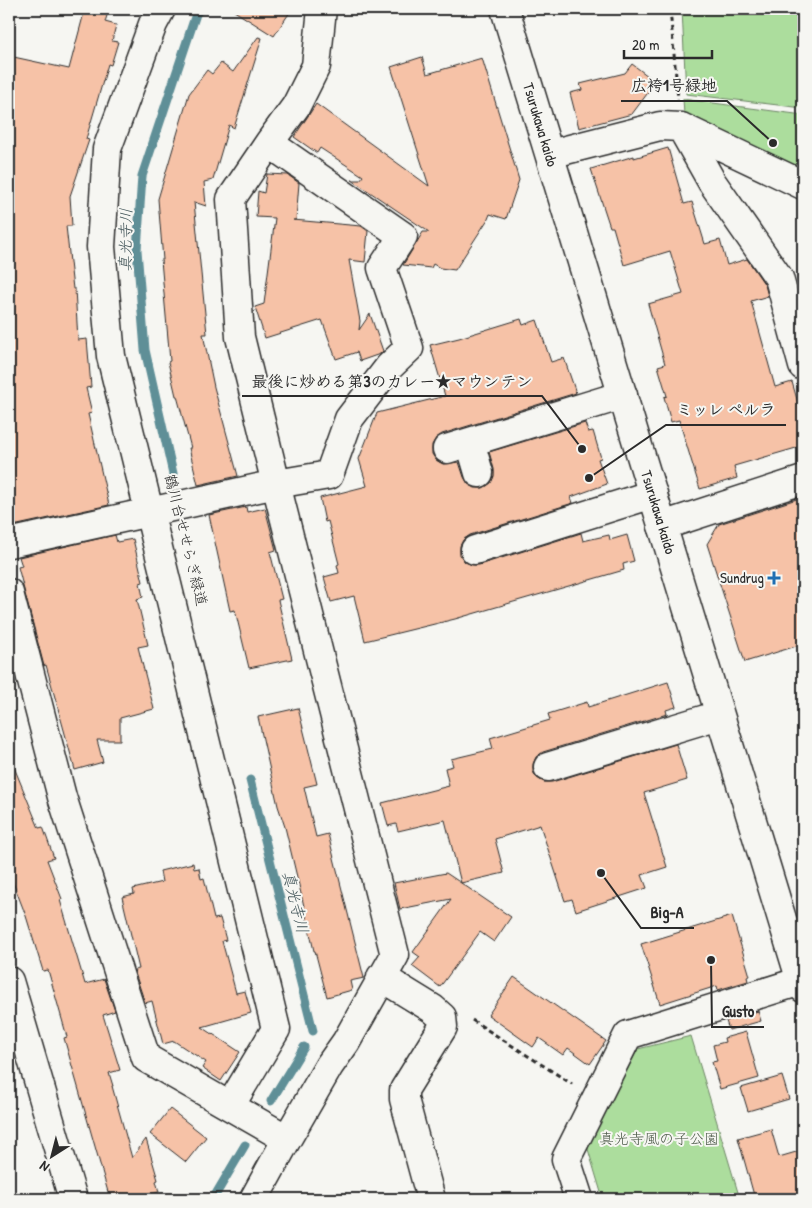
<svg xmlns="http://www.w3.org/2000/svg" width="812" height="1208" font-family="'Patrick Hand','Klee One',sans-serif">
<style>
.green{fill:#acdd9d;stroke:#6c8464}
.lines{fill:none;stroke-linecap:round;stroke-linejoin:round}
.stream{stroke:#5f8f97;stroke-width:9}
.building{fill:#f6c2a7;stroke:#2b2b2b}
.street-casing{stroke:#2b2b2b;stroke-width:31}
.secondary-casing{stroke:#2b2b2b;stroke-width:31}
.path{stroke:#2b2b2b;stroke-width:3;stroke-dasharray:5 4;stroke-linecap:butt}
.street{stroke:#f6f6f2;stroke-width:28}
.secondary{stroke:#f6f6f2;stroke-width:28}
.poi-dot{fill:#1f6fb2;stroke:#f6f6f2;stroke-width:2}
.labels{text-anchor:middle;stroke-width:4;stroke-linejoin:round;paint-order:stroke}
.street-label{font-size:15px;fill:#2b2b2b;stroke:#f6f6f2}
.poi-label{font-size:15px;fill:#2b2b2b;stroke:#f6f6f2;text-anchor:end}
.park-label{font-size:15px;fill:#4b5848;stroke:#f6f6f2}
.water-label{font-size:16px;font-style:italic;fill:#415458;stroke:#f6f6f2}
.leader{fill:none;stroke:#2b2b2b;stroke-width:2}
.callout-dot{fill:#2b2b2b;stroke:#f6f6f2;stroke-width:2}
.callout-label{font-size:16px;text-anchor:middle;font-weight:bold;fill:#2b2b2b;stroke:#f6f6f2;stroke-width:4;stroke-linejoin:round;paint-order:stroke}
</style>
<rect width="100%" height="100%" fill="#f6f6f2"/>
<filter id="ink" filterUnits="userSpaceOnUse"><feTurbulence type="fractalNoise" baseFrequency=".02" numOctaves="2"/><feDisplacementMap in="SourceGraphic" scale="10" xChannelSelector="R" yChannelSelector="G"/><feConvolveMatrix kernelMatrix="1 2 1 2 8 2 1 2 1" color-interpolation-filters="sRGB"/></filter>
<g filter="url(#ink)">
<path class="green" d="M682 9H803V108L686 94Z
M683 99 803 115V172L684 115Z
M691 1036 740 1199H603L587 1146 638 1049Z"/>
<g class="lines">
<path class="stream" d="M174 478 145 350 137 250 142 176 196 14 200 9
M250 780 313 1031
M271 1101 304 1047
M213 1199 245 1145"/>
</g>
<path class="building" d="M85 9H109L105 22 116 25 112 41 118 42 111 65 108 64 86 139 89 140 70 196 72 226H66L73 289H75L78 340 87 339 91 387 86 388 92 413 88 414 109 505 13 526 9 508V56L69 69Z
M231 9H292L274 36Z
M258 37 262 38 234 128 229 125 213 180 204 182 206 206 194 202 207 334H203L214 387 238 476 198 485 189 448H191L177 396H176L168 362 170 361 161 260H163L158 199 189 94 207 70 212 74 221 63 233 72Z
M422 57 427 74 482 58 519 180 506 219 490 214 488 219 455 270 440 268 433 264 431 268 403 265 423 232H429L352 180H360L363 176 320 148 317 153 294 137 316 104 429 186 391 67Z
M632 64 656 82 632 114 579 128 570 93 582 90 580 84 625 73Z
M668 148 684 204 692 202 705 244 720 240 727 265 747 259 765 285 768 296 751 301 775 387 792 382 803 420V446L734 466 737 478 700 489 679 420 671 422 664 397 667 396 658 366 665 364 648 304 683 294 670 251 624 265 613 227H610L591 169 634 156V158Z
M267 174 288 175 299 183 296 220H293L361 226 368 231 365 262 349 260 360 321 359 330 370 314 383 351 380 354 360 361 357 352 336 359 322 320 265 338 255 307 264 304 275 218 256 217 258 191 264 193Z
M521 319 523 325 537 320 551 362 564 358 576 393 442 434 436 438 432 445V454L436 460 443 464 459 462 464 477 468 484 475 488H483L491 483 494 476V469L489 452 585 423 588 432 593 431 601 458 598 459 607 484 571 497 573 503 470 535 463 540 460 546V555L465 562 472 565H479L581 533 583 541 609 535 610 540 627 535 634 561 623 564 624 570 455 619 365 641 354 596 331 602 324 577 339 573 337 565 339 564 328 521 325 522 320 498 367 486 359 459 377 413 445 396 430 345 459 338Z
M803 497V644L745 662 707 544 719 524Z
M246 507 247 512 265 508 276 550 270 552 282 599 278 600 292 659 249 668 235 610 230 611 209 515Z
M115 535 117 542 133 539 143 582 140 583 143 597 137 599 148 645 138 647 154 709 120 718V740H97L103 762 75 770 46 665 44 666 18 567 22 566 19 557Z
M668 682 676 707 666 710 667 714 543 752 536 757 533 764V772L537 778 544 782H552L676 744 687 780 644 793 667 867 642 875 647 888 576 911 572 899 565 901 540 825 495 839 504 873 461 883 511 917 494 942 480 932 440 987 412 966 420 957 413 952 451 899 400 909 394 883 446 873 461 883 445 820 398 831 396 824 388 826 382 803 449 786 445 768 453 766 451 759 493 749 490 738 550 720 548 714 587 702 588 707Z
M298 708 317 784 304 787 316 837 328 834 364 978 350 981 352 990 327 997 315 951H314L303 902 285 827 278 806 258 717Z
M9 755 39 828 43 827 54 858 47 860 62 899 60 900 85 984 104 979 115 1011 103 1015 120 1070 109 1073 113 1086H112L132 1158 146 1139 158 1180 156 1181 159 1192 130 1199H110L64 1038 67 1037 48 970 43 971 26 916 9 872Z
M193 863 194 869 199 868 201 879 204 878 214 919 220 918 226 940 222 941 236 993 245 991 251 1013 202 1027 240 1052 221 1081 202 1068 206 1062 174 1041 163 1044 152 1001 145 1003 134 970 139 969 122 897 134 894 133 889 162 882 160 871Z
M732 916 750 976 747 977 748 981 718 990 717 986 660 1004 641 944Z
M514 977 606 1041 590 1064 568 1048 563 1055 539 1038 533 1047 488 1015Z
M758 1011 761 1021 729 1030 726 1021Z
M746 1032 759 1078 720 1089 712 1062 717 1061 713 1045 725 1042 724 1038Z
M782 1076 789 1099 748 1111 741 1088Z
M170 1109 206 1137 186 1162 150 1134Z
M771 1129 779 1157 803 1150V1199H755L738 1138Z"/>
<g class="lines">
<g class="street-casing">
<path id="street" d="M161 9 153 24 107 149 101 247 111 356 276 1029 230 1106
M681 127 712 182 779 278 803 366
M269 143 231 199 240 337 276 484 395 955 346 1042 329 1066 287 1139
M550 154 660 126 681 127 803 185
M470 442 479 473
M447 449 623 395
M662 526 803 480
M9 543 276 484 329 475 349 419 389 367 409 348 382 268 403 236 269 143 296 106 316 66 322 9
M475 550 653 494
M9 593 62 797 146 1058 287 1139 254 1199
M548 767 719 715
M381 977 433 1009 442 1017 443 1027 404 1090V1099L431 1199
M579 1199 566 1159 628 1035 801 981"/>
</g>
<g class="secondary-casing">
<g id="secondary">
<path id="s1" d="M505 9 803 988"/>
<path d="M9 981 73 1199"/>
</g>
</g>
<path class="path" d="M670 9 678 99
M472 1020 572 1084"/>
<use href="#street" class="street"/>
<use href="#secondary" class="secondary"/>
</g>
</g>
<path class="poi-dot" d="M771.5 570.5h5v5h5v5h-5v5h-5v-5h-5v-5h5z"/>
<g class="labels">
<g class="street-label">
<text dy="5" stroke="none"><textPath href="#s1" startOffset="121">Tsurukawa kaido</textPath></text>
<text dy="5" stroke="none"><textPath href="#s1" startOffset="526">Tsurukawa kaido</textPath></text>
<text transform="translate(186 540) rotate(76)" y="5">鶴川台せせらぎ緑道</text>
</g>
<g class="poi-label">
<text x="764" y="583">Sundrug</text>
</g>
<g class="park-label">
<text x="659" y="1144">真光寺風の子公園</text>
</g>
<g class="water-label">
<text transform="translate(125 240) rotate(-89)" y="6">真光寺川</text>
<text transform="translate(296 902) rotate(76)" y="6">真光寺川</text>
</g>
</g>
<path class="leader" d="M773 143L727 101H621M582 449L542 396H242M589 478L666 425H786M601 873L641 928H694M711 960L712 1027H764"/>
<g class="callout-dot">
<circle cx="773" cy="143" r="5"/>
<circle cx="582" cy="449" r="5"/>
<circle cx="589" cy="478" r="5"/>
<circle cx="601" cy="873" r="5"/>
<circle cx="711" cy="960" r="5"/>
</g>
<g class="callout-label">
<text x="674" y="91">広袴1号緑地</text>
<text x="392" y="387">最後に炒める第3のカレー★マウンテン</text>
<text x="726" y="415">ミッレ ぺルラ</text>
<text x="667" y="918">Big-A</text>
<text x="738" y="1017">Gusto</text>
</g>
<rect width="812" height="1208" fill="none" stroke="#f6f6f2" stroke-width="30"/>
<rect x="15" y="15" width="782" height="1178" fill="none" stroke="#2b2b2b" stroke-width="2" filter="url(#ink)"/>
<g transform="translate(52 1156) rotate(216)" stroke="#f6f6f2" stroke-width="4" paint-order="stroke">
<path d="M0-4L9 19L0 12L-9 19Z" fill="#2b2b2b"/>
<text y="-8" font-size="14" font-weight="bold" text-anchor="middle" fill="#2b2b2b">N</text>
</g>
<path d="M624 50v8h88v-8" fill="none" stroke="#2b2b2b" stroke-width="2.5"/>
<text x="632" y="50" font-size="15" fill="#2b2b2b" stroke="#f6f6f2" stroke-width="4" paint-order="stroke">20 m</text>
</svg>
